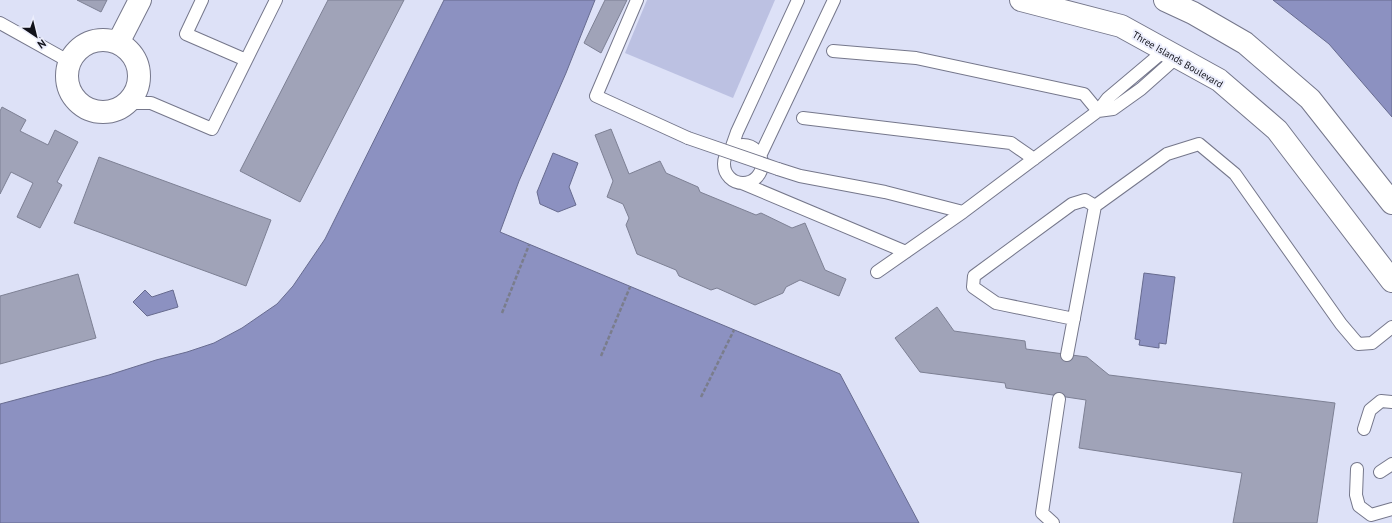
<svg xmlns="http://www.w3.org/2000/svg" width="1392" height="523" font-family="'PT Sans',sans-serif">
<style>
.green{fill:#bcc1e2}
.water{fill:#8c91c1;stroke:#676b8f}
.building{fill:#a0a3b8;stroke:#7d8094}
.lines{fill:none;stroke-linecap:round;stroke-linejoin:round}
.service-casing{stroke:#75778b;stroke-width:14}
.minor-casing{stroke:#75778b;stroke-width:24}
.tertiary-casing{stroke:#75778b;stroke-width:24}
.path{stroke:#7a7d8c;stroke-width:2.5;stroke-dasharray:4 2;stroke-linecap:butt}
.service{stroke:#fff;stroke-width:12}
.minor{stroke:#fff;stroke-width:22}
.tertiary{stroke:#fff;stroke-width:22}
.service-bridge-casing{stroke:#75778b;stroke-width:14;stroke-linecap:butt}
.service-bridge{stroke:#fff;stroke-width:12}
.labels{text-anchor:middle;stroke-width:4;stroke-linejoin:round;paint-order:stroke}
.street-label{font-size:10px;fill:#11121a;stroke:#eceefc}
</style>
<rect width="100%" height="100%" fill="#dde1f7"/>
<path class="green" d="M647 0H775L733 98 625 53Z"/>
<path class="water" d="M444 0H595L566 73 519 181 500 232 840 374 919 523H0V404L109 375 156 360 187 352 214 343 242 328 277 304 293 286 325 239Z
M1273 0H1392V117L1329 44Z
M553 153 578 163 569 187 576 205 558 212 540 204 537 192Z
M1144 273 1175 277 1166 344 1159 343V348L1139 345 1140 340 1135 339Z
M145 290 152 297 173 290 178 307 147 316 133 302Z"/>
<path class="building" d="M77 0H107L101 12Z
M328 0H404L300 202 240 171Z
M605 0H627L601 53 584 43Z
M2 107 26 120 20 131 48 145 55 130 78 142 57 182 62 185 40 228 17 217 33 183 11 172 0 194V111Z
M611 129 629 174 660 161 666 173 698 187 700 192 756 215 761 213 792 228 805 223 825 270 846 279 839 296 800 280 786 287 783 293 755 305 717 288 711 290 679 276 676 270 637 254 626 225 629 218 623 204 607 197 613 181 595 135Z
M99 157 271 220 246 286 74 223Z
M78 274 96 338 0 364V296Z
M937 307 954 331 1025 341 1026 349 1087 357 1109 375 1335 403 1317 523H1233L1242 473 1079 448 1086 400 1006 388 1005 383 920 372 895 338Z"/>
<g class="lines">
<g class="service-casing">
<path id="service" d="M202 0 186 34 246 60
M637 0 596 96 688 138
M0 23 70 62
M1165 50 1108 98 1098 111 1113 109 1141 89 1177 57
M833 51 916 58 1084 94 1098 111 963 212 877 272
M128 103H151L212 129 276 0
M803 118 1011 143 1034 159
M724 164a19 19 0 1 1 38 0a19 19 0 1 1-38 0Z
M731 149 737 132 798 0
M760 156 834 0
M778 169 800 176 885 192 963 212
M742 183 906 252
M1074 319 996 303 973 287 974 276 1072 204 1085 200 1095 206
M1067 355 1095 206 1167 154 1199 144 1235 174 1341 324 1358 344 1372 343 1392 327
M1364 429 1370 410 1381 401 1392 402
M1357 469 1356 495 1359 506 1371 515 1392 509
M1380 472 1392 464
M1053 523 1042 513 1059 399"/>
</g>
<g class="minor-casing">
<path id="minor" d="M67 76a36 36 0 1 1 72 0a36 36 0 1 1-72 0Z
M118 43 140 0"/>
</g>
<g class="tertiary-casing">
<path id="tertiary" d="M1021 0 1121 26 1219 80 1277 130 1392 281
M1165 0 1193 13 1245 43 1310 99 1392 203"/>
</g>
<path class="path" d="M502 313 529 245
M601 356 630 287
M701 397 734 330"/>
<use href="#service" class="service"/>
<use href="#minor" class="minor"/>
<use href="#tertiary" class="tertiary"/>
<g class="service-bridge-casing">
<path id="service-bridge" d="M688 138 778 169"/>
</g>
<use href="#service-bridge" class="service-bridge"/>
</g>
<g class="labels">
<g class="street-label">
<text transform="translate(1178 59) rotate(30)" y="4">Three Islands Boulevard</text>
</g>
</g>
<g transform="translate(36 36) rotate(145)" stroke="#eceefc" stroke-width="3" paint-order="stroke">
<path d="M0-3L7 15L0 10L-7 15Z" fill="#11121a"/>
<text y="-6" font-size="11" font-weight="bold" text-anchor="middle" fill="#11121a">N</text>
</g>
</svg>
